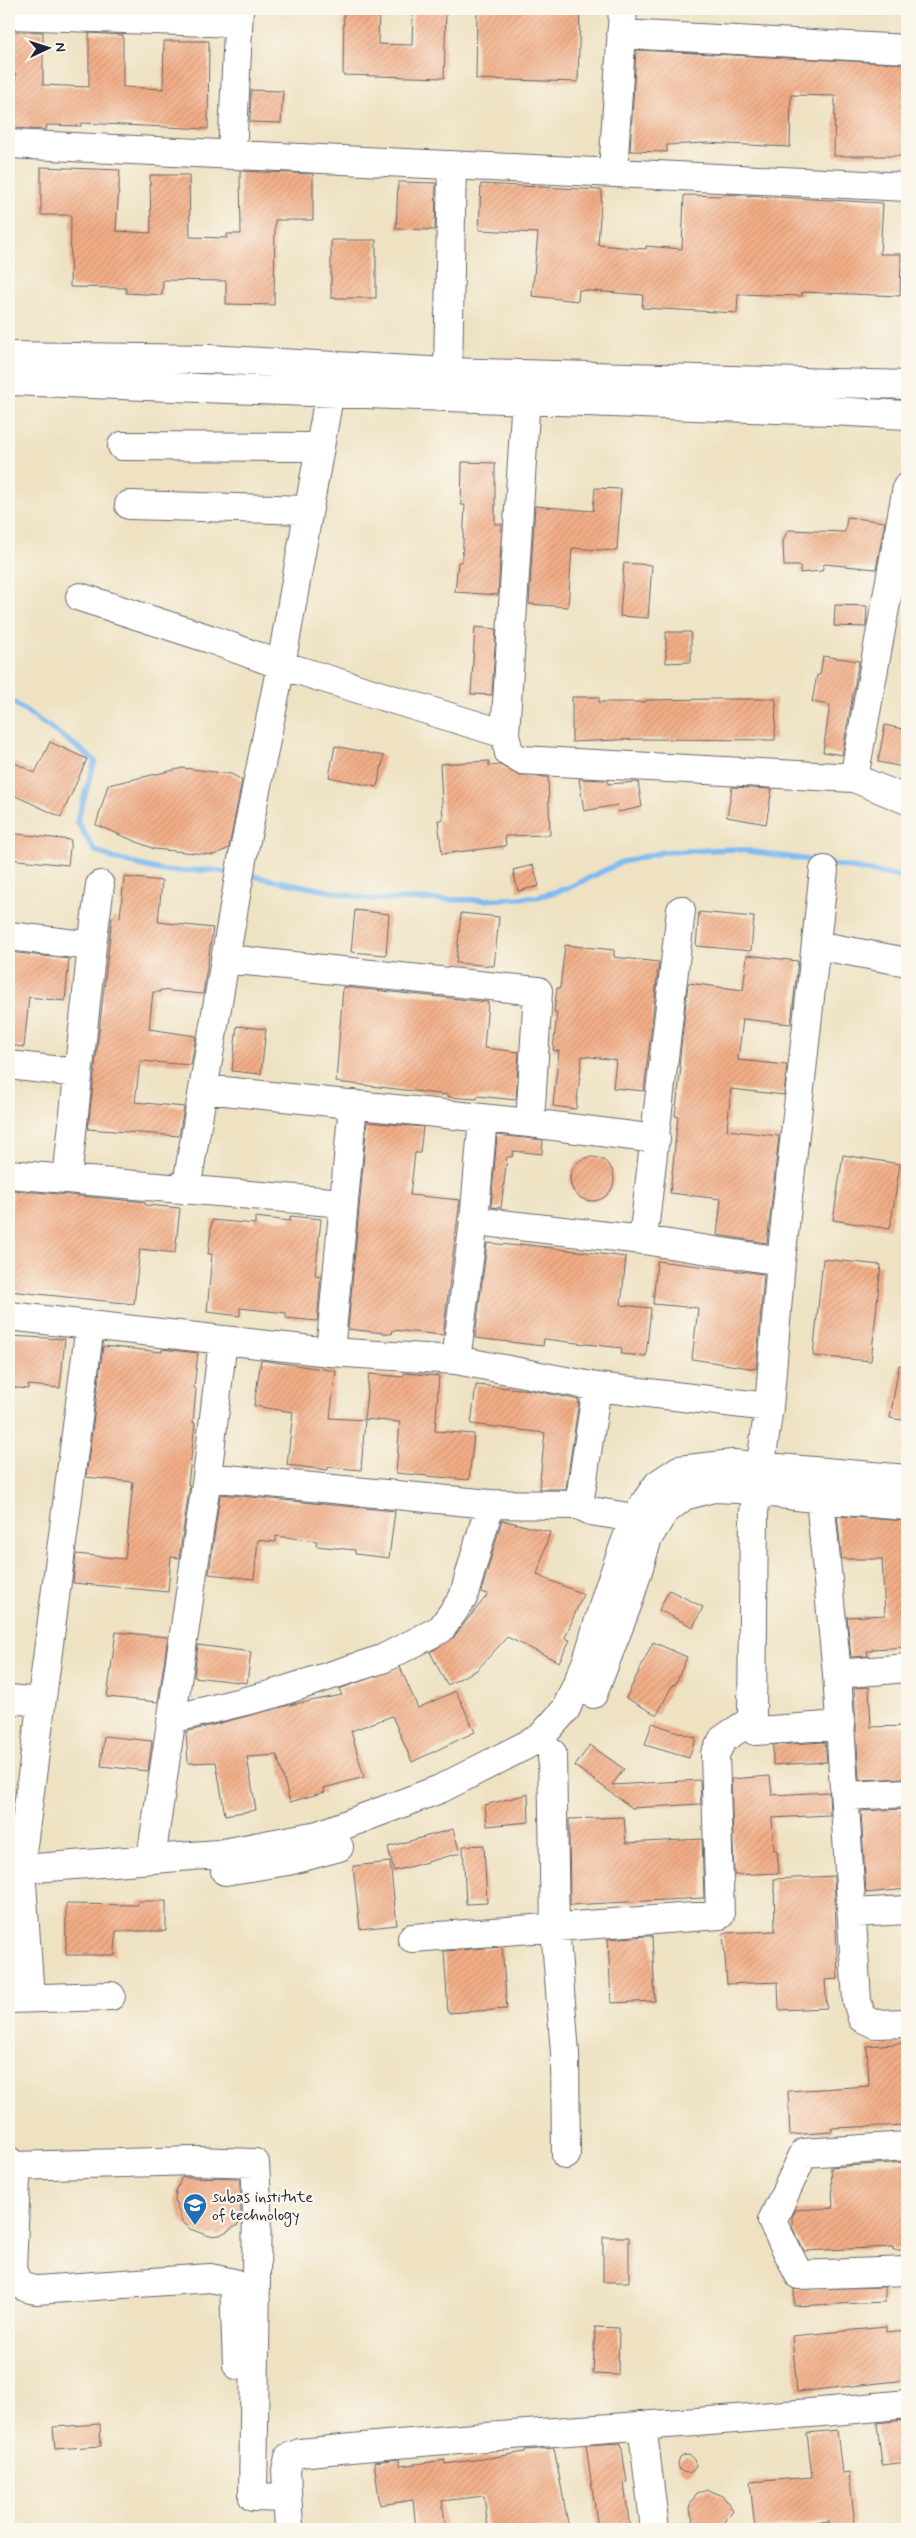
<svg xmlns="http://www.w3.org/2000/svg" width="916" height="2538" font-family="Mynerve,sans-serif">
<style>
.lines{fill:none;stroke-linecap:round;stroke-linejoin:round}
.stream{stroke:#7ebbf1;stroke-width:5.5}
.building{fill:url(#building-hatch)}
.minor-casing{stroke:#69656b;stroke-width:30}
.minor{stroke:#fff;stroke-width:28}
.labels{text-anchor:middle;stroke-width:4.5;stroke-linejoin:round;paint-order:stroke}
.poi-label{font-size:16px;fill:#22223b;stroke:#fbf7ec;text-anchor:start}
</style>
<defs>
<pattern id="building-hatch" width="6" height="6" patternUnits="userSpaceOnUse" patternTransform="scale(1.25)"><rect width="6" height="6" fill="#f2ad86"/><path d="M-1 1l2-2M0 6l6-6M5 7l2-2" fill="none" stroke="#cf9575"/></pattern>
</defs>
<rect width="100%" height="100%" fill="#fbf7ec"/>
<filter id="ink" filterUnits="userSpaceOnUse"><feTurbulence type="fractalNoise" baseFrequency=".02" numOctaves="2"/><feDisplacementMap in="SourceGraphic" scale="10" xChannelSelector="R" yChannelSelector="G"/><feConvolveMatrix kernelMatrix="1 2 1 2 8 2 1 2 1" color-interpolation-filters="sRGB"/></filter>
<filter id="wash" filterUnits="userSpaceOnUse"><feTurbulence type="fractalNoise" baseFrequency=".0096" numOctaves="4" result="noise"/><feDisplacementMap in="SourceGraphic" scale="20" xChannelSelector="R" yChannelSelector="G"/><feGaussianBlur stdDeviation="1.12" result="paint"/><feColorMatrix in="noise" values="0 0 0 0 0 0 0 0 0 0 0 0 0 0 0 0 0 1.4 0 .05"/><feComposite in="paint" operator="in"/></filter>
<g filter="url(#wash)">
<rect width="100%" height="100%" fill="#eee2c3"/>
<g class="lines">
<path class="stream" d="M9 699C37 720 68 738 95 761L77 821 94 850 115 859 164 871 212 870 234 873
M831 864 907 878
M248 875 368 899 483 900 537 897 568 888 622 862 663 852 735 849 822 862"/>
</g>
<g id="blocks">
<path class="building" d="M344 9H379L378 44 412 45 413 9H446L444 78 343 75Z
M477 9H580L578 82 476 79Z
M10 31 43 32V85L89 87V33L123 35V87L163 89 164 41H209L208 129 81 123V126L47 125 46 130 13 128 16 74 9 73Z
M636 50 907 64V156H834L835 96 791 95 790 147 706 143 667 145V152L630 151Z
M251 90 283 91 281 123 250 122Z
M41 167 120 170 116 231 151 233 150 175H189L190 237 227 238V234H241L240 171 313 174V220H275L274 305 226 304V281L163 280 162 295 126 293V288L70 287 71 215H41Z
M398 182 436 183 435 230 396 229Z
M481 184 602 190 598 245 646 249V246L682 249 684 195 723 196V194L883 203 880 254H901L900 296 802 292V296L738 294 737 313 642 308 643 295 579 290 578 301 532 296 538 233 479 230Z
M331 240H376V298H331Z
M462 462 495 463V524H502L498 595 455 592 458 562H462L465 505H461Z
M595 488 621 489 617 551 572 548 568 607 529 604 535 506 593 511Z
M847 517 885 522 876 569 824 564 822 571 800 573V566H784L783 541 788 530 845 532Z
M624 563 652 565 648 618 620 616Z
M835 605 867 606 866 627 834 626Z
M475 627 496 629 492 695 471 694Z
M666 632H691V662L666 663Z
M823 656 859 661 842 755 823 752 830 705 812 702 817 675H820Z
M572 697H599V702H646V700L713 699H776L775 740 640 739 572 742Z
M885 725 907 730 903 767 878 762Z
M50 742 87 759 61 817 9 793V760L35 773Z
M335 746 384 756 377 787 329 777Z
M489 761V766L500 765 520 776 548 777 550 835 505 836 506 846 442 854 438 820H443L440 764Z
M183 768 231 774 242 780 229 848 214 855 154 849 96 825 108 785Z
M579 779 607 780 608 784 638 782 642 807 618 812 617 805 584 811Z
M732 787 772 789 766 824 727 817Z
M9 833 71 840 68 865 9 859Z
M533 865 539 886 518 891 513 870Z
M124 877 162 881 158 922 213 928 203 994 160 990V992H153L149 1029 196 1036 191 1065 140 1061 135 1102 184 1107 179 1136 88 1129 112 917 120 918Z
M355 910 389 914 386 955 351 952Z
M699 912 754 917 751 951 696 946Z
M461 913 499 917 494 966 456 963Z
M565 945 614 950V957L659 962 644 1091 613 1088 616 1060 582 1056 576 1109 553 1106 559 1051 553 1050 557 1012H554L557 988H560Z
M9 952 69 959 65 1001 29 997 24 1047 9 1045Z
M747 955 798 961 791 1024 743 1019 738 1060 787 1065 784 1095 731 1089 727 1130 779 1136 767 1243 717 1235 721 1199 670 1193 678 1116H675L681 1067 679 1066 688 983 743 990Z
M343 987 488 1002 484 1048 519 1052 516 1100 477 1096V1099L448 1097V1095L336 1082Z
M237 1026 266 1029 261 1074 232 1071Z
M367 1122 423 1127 420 1153H415L410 1195 460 1200 443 1335 393 1330 392 1334 348 1329Z
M497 1135 543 1140 542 1154 513 1151 512 1157H507L501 1208 491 1207Z
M843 1155 900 1164 890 1229 833 1220Z
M570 1179a22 22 0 1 1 44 0a22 22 0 1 1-44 0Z
M13 1190 145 1202V1205L180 1208 175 1253 140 1249 134 1304 9 1291V1237Z
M290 1216 321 1219 315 1275 321 1276 317 1321 286 1318V1313L240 1308V1316L207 1312 212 1254H208L212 1220 255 1224V1217L290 1221Z
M487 1243 520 1246V1244L626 1257 621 1305 651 1308 646 1356 621 1354 622 1348 586 1344 544 1339 543 1346 475 1338Z
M823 1259 881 1265 871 1361 813 1356Z
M657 1261 764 1274 756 1369 692 1359 698 1308 653 1304Z
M9 1336 65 1339 60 1388 28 1385V1389L9 1387Z
M103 1346 162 1352V1349L198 1353 194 1388 196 1389 193 1423H195L188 1485H190L179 1558 171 1557 168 1592 73 1583 76 1554 125 1559 133 1482 86 1477Z
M261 1360 336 1371 330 1418 365 1420 361 1470 328 1467V1470L287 1465 293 1412 254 1406Z
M899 1365H907V1421L890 1418Z
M404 1373 439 1376 435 1431 474 1434 469 1480 396 1473 400 1422 364 1419 369 1374 404 1377Z
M476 1385 531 1390 579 1400 566 1489H539L545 1433 471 1424Z
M220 1494 395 1511 389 1558 355 1554V1550L316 1546 317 1541 276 1536V1542L258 1540 254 1579 209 1574Z
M837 1516 907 1521V1647L872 1649V1651H867L868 1656 851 1657 847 1617 885 1615 882 1559H842Z
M502 1520 550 1532 537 1575 583 1594 565 1638 570 1640 559 1662 507 1637 477 1670 447 1685 430 1652 453 1638 488 1594 481 1592Z
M669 1590 703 1607 693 1627 659 1610Z
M116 1632 168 1637 158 1702 107 1697Z
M653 1642 687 1657 675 1685 673 1684 657 1715 626 1698Z
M198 1645 251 1652 247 1683 194 1677Z
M400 1667 418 1708 456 1691 475 1732 412 1762 392 1716 351 1731 364 1777 324 1788 325 1792 290 1802 277 1755 247 1757 256 1810 225 1815 216 1762 188 1763 186 1732 289 1705 342 1695 339 1689Z
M869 1687 871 1727 907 1726V1778L859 1780 854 1688Z
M652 1723 696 1738 689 1758 645 1745Z
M104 1736 152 1741 148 1771 101 1766Z
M825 1742 827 1762 773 1765V1745Z
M590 1745 624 1769 612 1785 700 1780 701 1804 632 1808 575 1766Z
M770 1776 772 1795 829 1792 830 1815 772 1818 774 1850H777L779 1873 734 1875 731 1779Z
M528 1794 529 1822 487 1826 485 1805Z
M907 1809V1889L866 1893 861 1811Z
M624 1817 626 1843 702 1839 704 1898 570 1905 569 1819Z
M453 1829 460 1853 394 1871 388 1847Z
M484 1845 487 1903 466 1904 463 1846Z
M390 1862 397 1925 360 1929 353 1866Z
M834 1876 838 1979 825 1980 827 2008 779 2010 778 1982 727 1984 723 1933 775 1931 774 1879Z
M138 1901H166V1931H116L115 1955H66V1904L138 1905Z
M647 1936H652L655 2001 611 2003 608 1939Z
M502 1947 507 2009 448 2013 444 1951Z
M907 2043V2125L832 2128V2132L790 2135 788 2091 869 2086 867 2046Z
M907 2162V2250H893V2247L804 2251 792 2227V2216L794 2210 833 2208 831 2167Z
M182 2177 240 2178 241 2221 238 2225 220 2235 209 2236 190 2229 182 2221 175 2201 176 2191Z
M603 2237H629V2282H603Z
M885 2287V2302L794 2306V2289Z
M595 2327 619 2328 618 2375 593 2374Z
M886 2327V2332L907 2330V2380L797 2392 792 2336Z
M905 2420 907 2462 882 2465 877 2423Z
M100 2424 101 2446 55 2449 53 2427Z
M837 2430 842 2474 849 2473 855 2524 830 2527 829 2521 755 2529 750 2482 812 2477 807 2433Z
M621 2443 627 2482 624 2483 630 2529H598L586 2445Z
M554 2448 569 2529H488L484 2496 442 2501 446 2529H416L413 2500 380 2505 374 2462 399 2459 400 2466 445 2460V2464L489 2458 525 2452V2450Z
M678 2464a9 9 0 1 1 18 0a9 9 0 1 1-18 0Z
M709 2490 723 2496 733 2510 723 2525 716 2529H704L695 2524 689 2510 691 2502 697 2493Z"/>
</g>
</g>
<g filter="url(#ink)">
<use href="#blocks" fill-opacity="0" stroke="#69656b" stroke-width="1"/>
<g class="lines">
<g class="minor-casing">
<path id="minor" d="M9 15 238 23
M621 34 907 49
M9 144 907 187
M232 155 239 9
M613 173 623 9
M9 356 208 359 448 372 907 385
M448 372 452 165
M527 380 505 734 509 753 521 760 854 778 907 800
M9 381 830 411 907 415
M122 446 319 447
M129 505 308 510
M80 597 210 639 281 665 505 734
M854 778 907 487
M824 870 781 1261 769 1407 754 1512 752 1720 755 1731 841 1725
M9 936 92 946
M816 945 907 962
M226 959 538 991 530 1123
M9 1065 78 1073
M205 1089 530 1123 656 1139
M9 1174 343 1203
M67 1179 92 946 100 885
M186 1190 242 860 281 665 333 374
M474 1221 643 1240 781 1261
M643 1240 681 910
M9 1316 330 1352 456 1360 597 1387 769 1407
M330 1352 353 1104
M456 1360 474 1221 483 1118
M207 1477 490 1504 579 1505 591 1511 634 1518
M820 1499 837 1674 857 2001 862 2018 875 2024 907 2023
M579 1505 597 1387
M837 1674 907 1668
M593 1694 628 1603 648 1538 664 1512 684 1496 713 1488 739 1489 830 1500 907 1506
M9 1699 41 1702
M172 1719 270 1695 382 1659 441 1629 463 1598 490 1504
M552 1753 555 1928 565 2053 566 2155
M845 1796 907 1793
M151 1859 207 1477 223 1340
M20 1869 90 1325
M9 1870 218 1854 318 1835 440 1789 540 1738 566 1709 572 1695 587 1661 607 1593 634 1518 658 1484 679 1470 733 1464 907 1479
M225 1871 288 1861 339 1847
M22 1883 30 1998
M852 1913 907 1910
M412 1938 720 1915 715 1754 723 1739 752 1720
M9 1999 111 1996
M907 2146 804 2153 772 2221 799 2275 907 2271
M9 2161 13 2166 16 2179 12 2268C17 2284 20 2288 37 2290L210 2278 234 2283 237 2365
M13 2166 195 2161 255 2163 257 2203 253 2497 287 2498
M642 2425 655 2529
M289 2529 286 2471 289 2457 300 2453C502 2432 705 2425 907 2404"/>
</g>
<use href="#minor" class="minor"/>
</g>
</g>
<defs>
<g id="university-pin" transform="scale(1.25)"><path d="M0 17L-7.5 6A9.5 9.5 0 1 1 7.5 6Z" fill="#1f6fb2" stroke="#fbf7ec"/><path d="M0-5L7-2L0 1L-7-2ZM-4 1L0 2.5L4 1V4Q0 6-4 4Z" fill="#fff"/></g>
</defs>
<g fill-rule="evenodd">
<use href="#university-pin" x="195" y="2205"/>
</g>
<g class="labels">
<g class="poi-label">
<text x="212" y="2202">subas institute<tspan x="212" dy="18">of technology</tspan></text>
</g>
</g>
<rect width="916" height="2538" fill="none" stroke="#fbf7ec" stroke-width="30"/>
<g transform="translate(48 48) rotate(86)" stroke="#fbf7ec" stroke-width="4" paint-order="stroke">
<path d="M0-4L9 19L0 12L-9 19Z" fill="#22223b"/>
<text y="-8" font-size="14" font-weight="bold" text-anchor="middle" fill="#22223b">N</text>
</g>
</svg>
